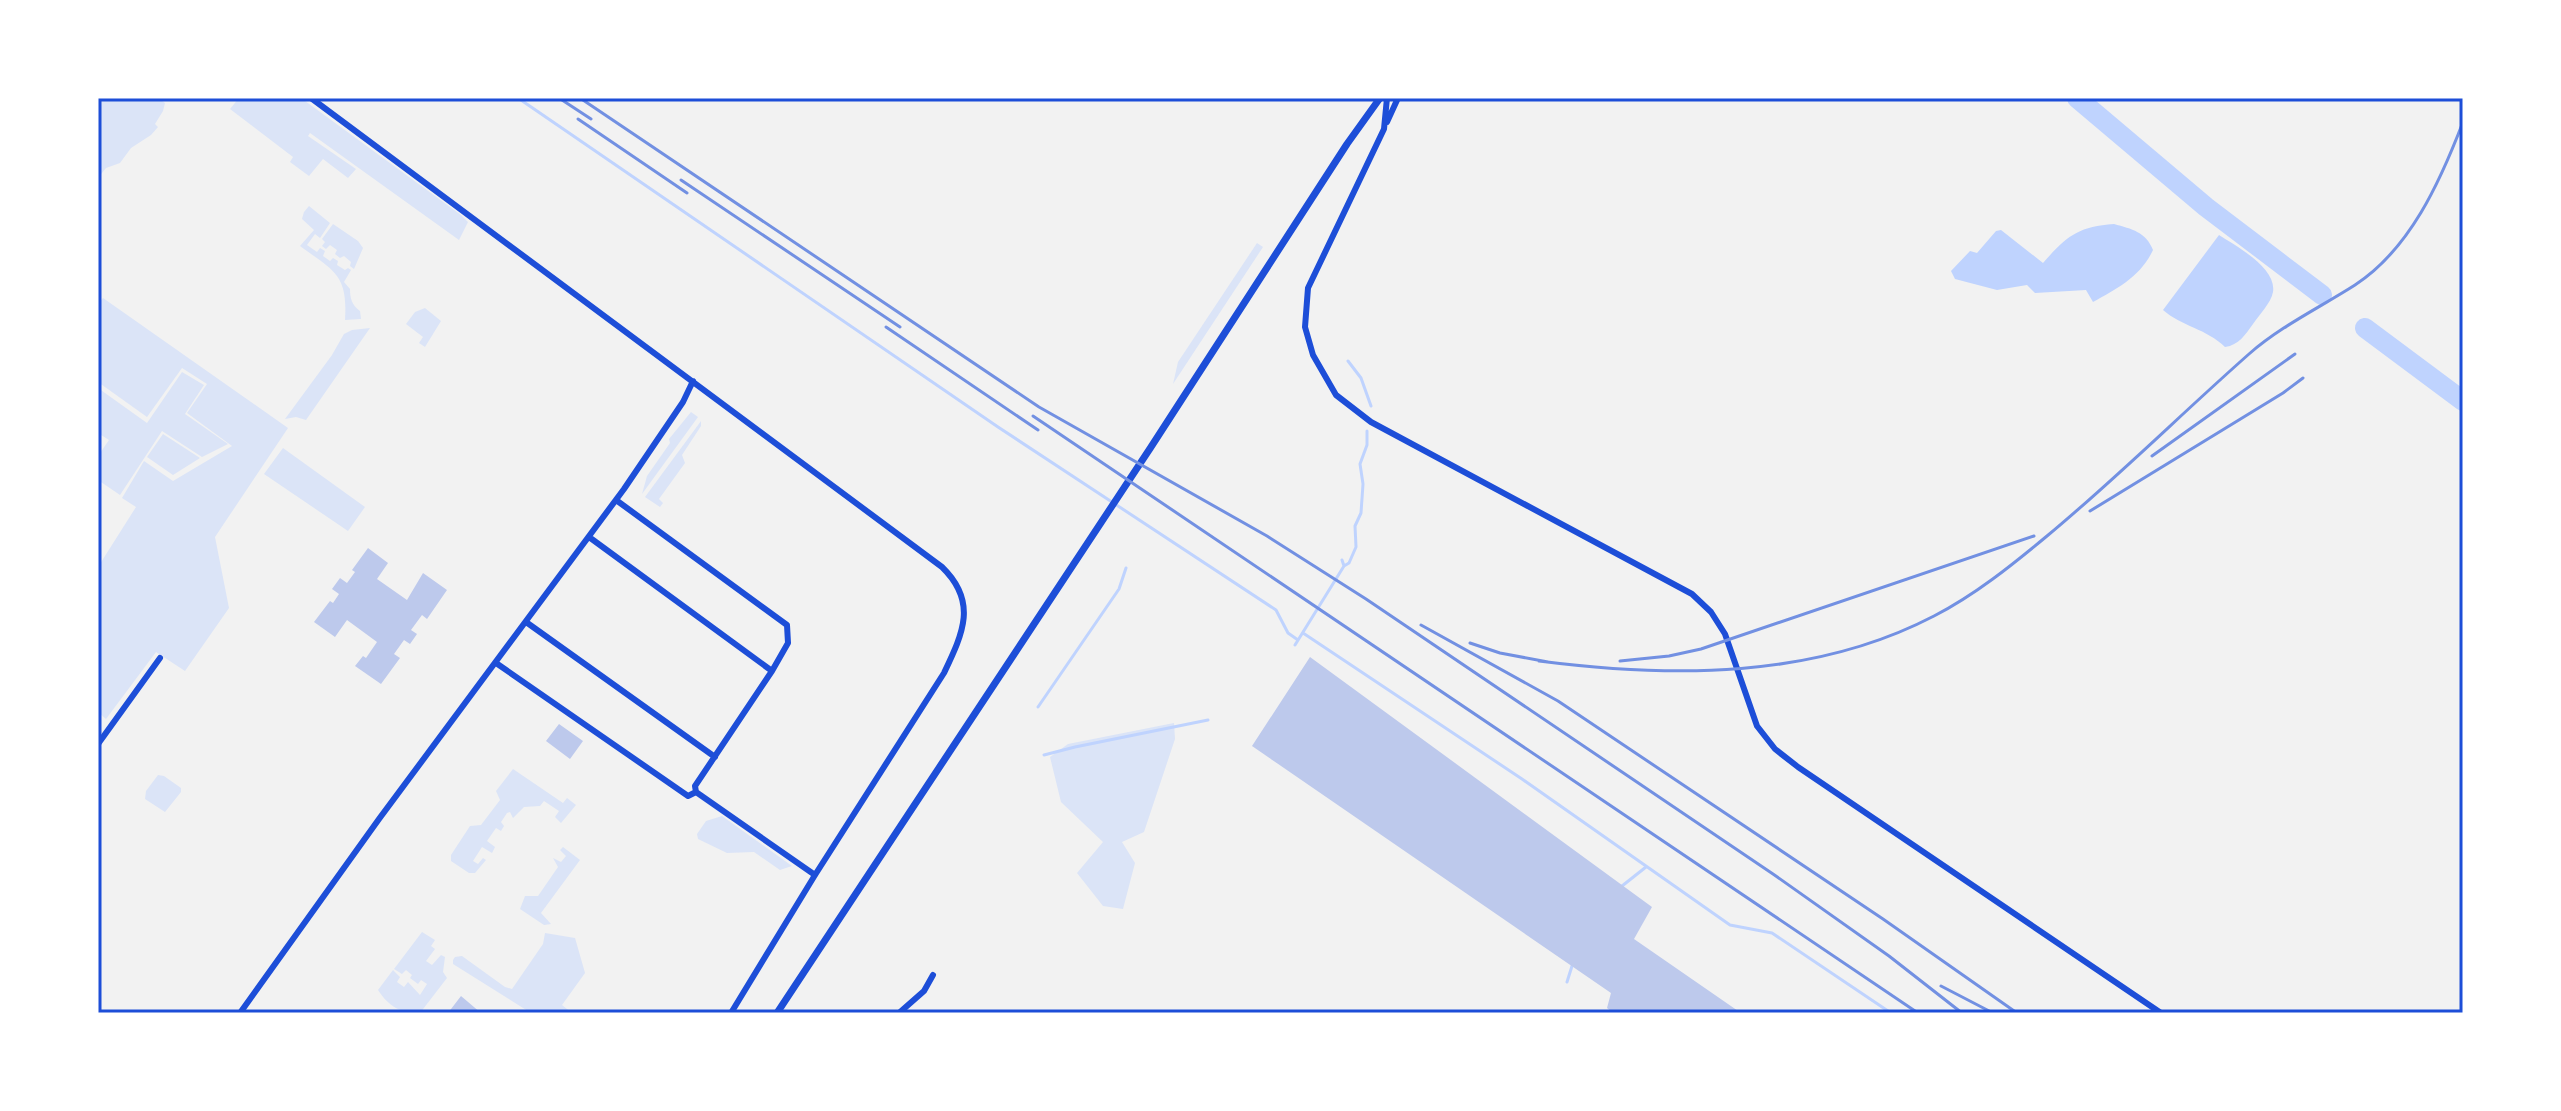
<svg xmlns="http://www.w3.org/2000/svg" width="2561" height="1111" font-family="Barlow,sans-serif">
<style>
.green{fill:#dbe4f7}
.water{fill:#bfd3fe}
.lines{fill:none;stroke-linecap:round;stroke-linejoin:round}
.stream{stroke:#bfd3fe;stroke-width:3}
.river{stroke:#bfd3fe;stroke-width:20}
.building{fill:#bdc9ec}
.minor{stroke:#1d4ed8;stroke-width:6}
.tertiary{stroke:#1d4ed8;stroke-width:7}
.rail{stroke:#7290e2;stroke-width:3}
.neatline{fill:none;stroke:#1d4ed8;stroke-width:3}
</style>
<rect width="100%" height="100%" fill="#f2f2f2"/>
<path class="green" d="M98 98H158L165 103 163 111 155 124 158 127 151 135 131 148 120 163 106 168 98 178Z
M239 98H301L461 215 468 222 459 240 310 133 308 136 356 169 348 178 323 159 309 176 290 162 293 157 230 109Z
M309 206 330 223 320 238 315 234 307 245 317 252 320 248 325 251 323 256 330 261 333 258 338 261 337 265 345 270 348 268 351 270 344 282 350 289C350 299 352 305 360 311L361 319 345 320C348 274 334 271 300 246L314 230 302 219 304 212Z
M333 224 358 241 363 248 354 269 350 266 351 262 344 256 340 258 335 254 337 250 330 245 326 249 322 246 325 242 322 239Z
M1257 243 1263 247 1173 384 1178 362Z
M103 298 288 428 215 537 229 608 185 671 156 652 106 719 98 712V567L136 507 122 498 144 461 173 481 232 446 187 413 207 384 182 368 147 417 98 382V304Z
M425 308 441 321 425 347 419 343 423 337 406 324 415 312Z
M370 328 306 420 296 417 285 419 332 355 344 334 352 330Z
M182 372 204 385 185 414 228 444 202 457 162 431 120 495 98 480V456L109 440 98 433V388L147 423Z
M691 412 698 417 642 494 647 476 670 443 669 439Z
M701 421V426L682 455 685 463 659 499 663 503 660 507 645 497Z
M163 434 200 458 173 475 147 457Z
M283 448 365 507 348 531 264 474Z
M1174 723 1175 739 1144 832 1122 842 1135 863 1123 909 1103 906 1077 873 1103 842 1061 802 1050 757 1068 744Z
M513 769 563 803 567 798 576 805 561 823 555 817 559 811 544 801 540 806 524 807 513 818 510 812 507 813 501 822 504 826 501 831 496 828 487 841 495 847 492 853 482 847 473 861 478 864 483 858 486 860 475 873H469L451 861V855L470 826 481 825 500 800 496 791Z
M158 775 164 776 181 788V792L165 812 145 799 146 791Z
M722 816 792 866 780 870 754 852 727 853 698 839 697 834 706 821Z
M563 847 580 860 541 913 551 924 544 925 520 909 525 896H538L558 867 553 858 561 862 566 856 560 850Z
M422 932 435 940 431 946 435 949 426 961 432 965 441 955 445 957 443 972 447 978 420 1013C401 1013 389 1007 378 990L393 970 400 977 397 982 404 987 408 982 420 995 427 984 421 980 418 984 410 978 412 975 406 970 402 974 394 969Z
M545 933 575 938 585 973 562 1005 572 1013H531L453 964V960L455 957 462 956 505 987 512 989 543 944Z"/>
<path class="water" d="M2114 224C2132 229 2146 232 2153 250 2141 276 2117 289 2093 302L2086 290 2035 293 2027 285 1997 290 1955 279 1951 271 1970 251 1977 253 1996 231 2001 230 2043 263C2067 236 2077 227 2114 224Z
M2219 235C2236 246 2277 268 2273 292 2271 303 2259 315 2253 324 2245 335 2239 345 2225 347 2207 329 2181 326 2163 310Z"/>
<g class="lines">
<path class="stream" d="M518 98 998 427 1276 610 1288 633 1298 640
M1348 361 1361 378 1371 406
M1344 566 1349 563 1356 547 1355 526 1361 513 1363 484 1360 464 1367 445V431
M1303 633 1522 779 1730 925 1772 933 1891 1013
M1295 645 1344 566 1342 560
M1038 707 1119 589 1126 568
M1044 755 1075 747 1208 720
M1622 886 1646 867
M1567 982 1572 966"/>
<path class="river" d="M2077 98 2206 207 2322 295
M2365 328 2463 401"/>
</g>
<path class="building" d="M368 548 388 563 377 579 407 600 423 573 447 590 427 619 422 615 411 630 417 634 410 644 404 640 394 654 400 658 381 684 355 666 363 656 366 658 377 642 347 620 335 637 314 622 330 601 333 603 339 594 332 589 340 578 347 583 355 572 352 570Z
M1310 657 1652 907 1634 939 1741 1013H1613L1607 1008 1611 993 1252 746Z
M559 724 583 741 570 759 546 741Z
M461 996 481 1013H448Z"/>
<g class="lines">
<path class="minor" d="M311 98 942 567C978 602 963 633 944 673L815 875 731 1013
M1387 98 1384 129 1308 288 1305 327 1313 355 1336 395 1371 422 1692 594 1711 612 1725 634 1757 726 1775 749 1798 767 2161 1013
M1387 122 1398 98
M589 537 772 671 788 643 787 625 616 500
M526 622 715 757
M496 663 688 796 696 792
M772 671 695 786 696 792 815 875
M98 744 160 658
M240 1013 379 819 624 489 683 402 693 381
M899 1013 924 991 933 975"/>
<path class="tertiary" d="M777 1013 1151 447 1347 144 1380 98"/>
<path class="rail" d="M559 98 591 119
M580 98 1039 407 1267 536 1366 599 1773 874 1889 956 1962 1013
M578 119 687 193
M681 180 900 327
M886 327 1038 430
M1033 416 1918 1013
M2152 456 2295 354
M2090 511 2283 393 2303 378
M1421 625 1558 701 1883 919 2017 1013
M1470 643 1500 653 1548 662
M1539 661C1672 678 1813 679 1934 616 1975 595 2012 565 2047 536 2117 478 2181 414 2249 354 2281 326 2319 308 2355 285 2410 249 2440 182 2463 122
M1620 661 1669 656 1701 649 2034 536
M1941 986 1993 1013"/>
</g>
<rect width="2561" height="1111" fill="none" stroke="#ffffff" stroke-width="200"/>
<rect x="100" y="100" width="2361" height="911" class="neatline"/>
</svg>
